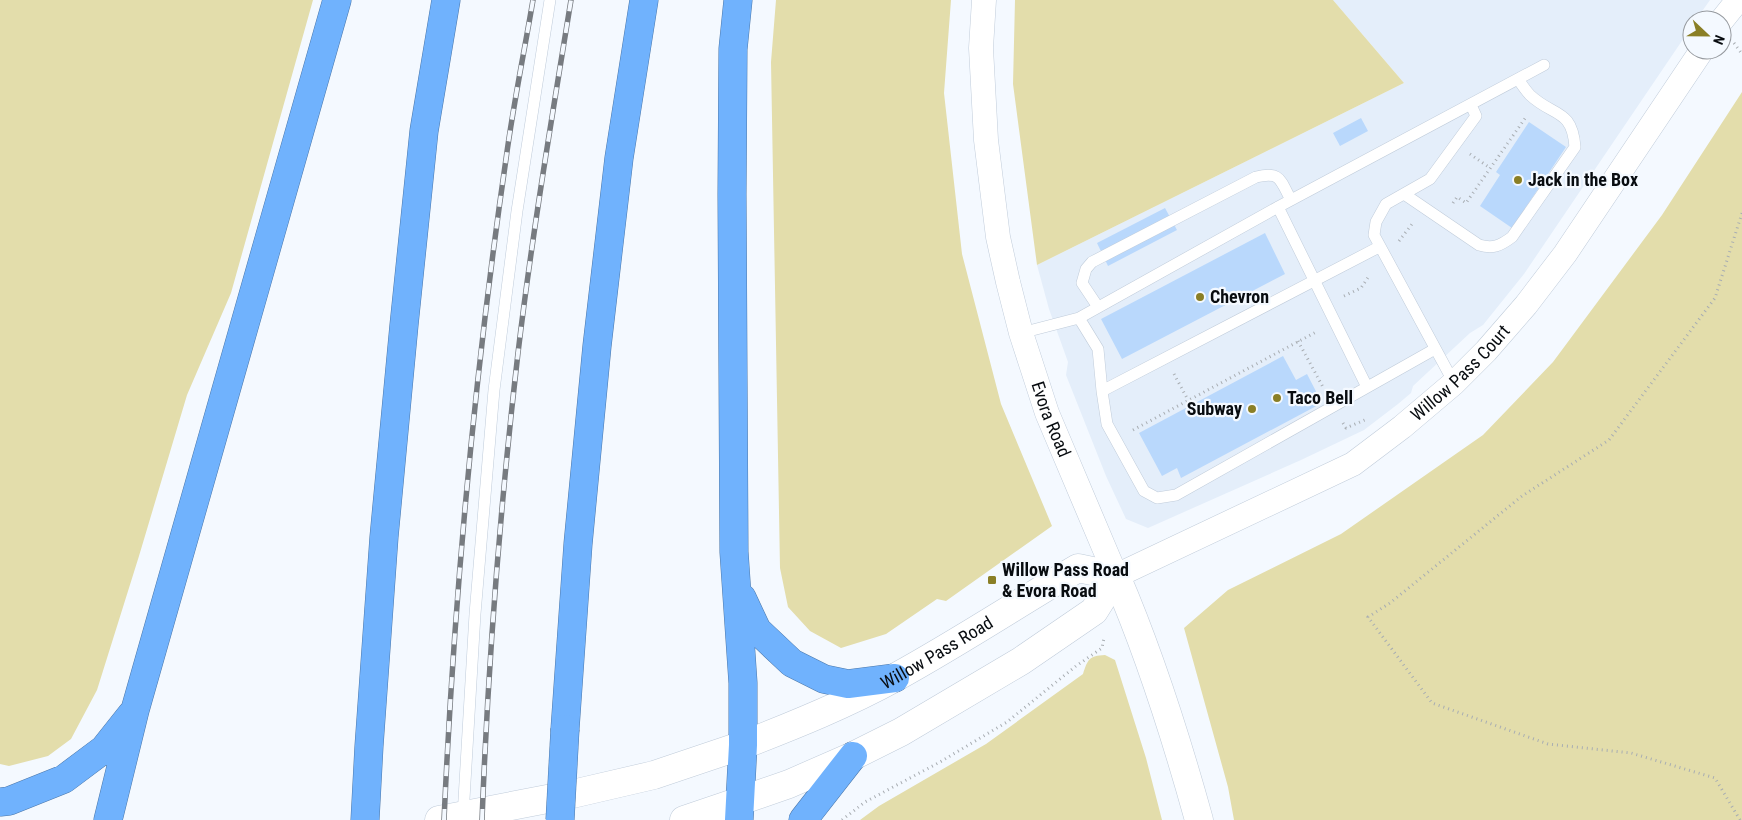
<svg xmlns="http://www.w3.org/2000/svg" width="1742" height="820" font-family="'Roboto Condensed',sans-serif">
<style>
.built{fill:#e4eefa}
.green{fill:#e3ddab}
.building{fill:#b9d8fc}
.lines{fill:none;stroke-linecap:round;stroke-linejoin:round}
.service-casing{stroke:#c0ccda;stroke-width:12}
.minor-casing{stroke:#c0ccda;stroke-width:25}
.tertiary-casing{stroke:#c0ccda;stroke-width:29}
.secondary-casing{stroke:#c0ccda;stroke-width:29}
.motorway-casing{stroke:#4c78aa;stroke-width:29}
.path{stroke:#a8adb2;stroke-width:3;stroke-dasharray:1 4;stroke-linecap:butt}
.service{stroke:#fff;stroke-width:11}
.minor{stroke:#fff;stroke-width:24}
.tertiary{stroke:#fff;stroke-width:28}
.secondary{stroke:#fff;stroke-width:28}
.motorway{stroke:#70b2fd;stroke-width:28}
.rail-casing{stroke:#777b80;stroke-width:5.5}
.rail{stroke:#f4f9ff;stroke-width:4;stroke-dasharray:11;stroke-linecap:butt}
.motorway-bridge-casing{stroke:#4c78aa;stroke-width:29;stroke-linecap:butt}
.motorway-bridge{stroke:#70b2fd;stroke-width:28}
.poi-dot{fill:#8a7f26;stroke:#f4f9ff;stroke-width:2}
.labels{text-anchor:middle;stroke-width:4.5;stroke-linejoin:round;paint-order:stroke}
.poi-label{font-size:18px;font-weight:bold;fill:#080c10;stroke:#f4f9ff;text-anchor:start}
.street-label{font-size:18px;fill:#080c10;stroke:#f4f9ff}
</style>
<rect width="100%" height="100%" fill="#f4f9ff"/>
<path class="built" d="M1333 0H1710L1696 20H1692V26L1524 274 1483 325 1470 333 1413 386 1411 393 1398 404 1364 430 1301 460 1148 528 1126 519 1106 476 1066 375 1068 362 1049 309 1037 265 1404 83Z"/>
<path class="green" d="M0 0H313L231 293 187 395 139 556 97 690 71 739 48 756 9 766 0 764Z
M776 0H951L944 93 962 254 1001 404 1052 526 946 601 937 599 886 634 841 648 810 631 788 607 780 568 771 62Z
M1015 0H1333L1404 83 1037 265 1013 84Z
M1742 92V820H1234L1228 787 1184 628 1228 590 1341 534 1483 435 1553 362 1662 215Z
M1105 655 1115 660 1146 758 1162 820H860L879 806 986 744 1083 674C1088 659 1089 656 1105 655Z"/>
<path class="building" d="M1361 118 1368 131 1340 146 1333 133Z
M1529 122 1566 147 1512 228 1480 206 1500 175 1496 172Z
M1165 208 1177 230 1108 266 1097 243Z
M1265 233 1285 274 1122 359 1101 319Z
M1283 356 1296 380 1307 374 1322 403 1181 478 1177 468 1162 476 1139 433Z"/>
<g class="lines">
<g class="service-casing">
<path id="service" d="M1404 194 1479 245C1493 249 1500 246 1512 237L1575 147C1572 108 1553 117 1530 95 1526 91 1522 85 1518 79
M1278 207 1367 387
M1098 307 1082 283 1086 269 1092 262 1256 177C1281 171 1280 180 1291 200
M1079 318 1098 349 1102 391 1107 424 1144 491 1157 498 1176 495 1435 349
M1021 333 1079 318 1278 207 1544 65
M1454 383 1374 235 1376 222 1386 204 1430 179 1476 116 1471 105
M1102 391 1379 247
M463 816 475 614 494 390 517 211 550 0"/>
</g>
<g class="minor-casing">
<g id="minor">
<path id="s1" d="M984 0 981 48 986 140 998 237 1008 282 1021 333 1047 413 1116 576 1353 464 1402 427 1454 383 1486 351 1526 305 1565 254 1702 50"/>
<path d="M1722 20 1738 0"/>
</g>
</g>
<g class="tertiary-casing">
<g id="tertiary">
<path d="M1116 576C1150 655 1176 737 1199 820"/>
<path id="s2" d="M743 745C795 725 847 704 896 677 958 643 1017 604 1078 568L1116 576"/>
<path d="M740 801 789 784 853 756 901 732 1021 661 1094 611 1116 576"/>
</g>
</g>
<g class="secondary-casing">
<path id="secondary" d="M439 820 568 795 654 775 743 745
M684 820 740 801"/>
</g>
<g class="motorway-casing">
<path id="motorway" d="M738 0 733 49 732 194 734 552 743 683V745L739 820
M742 598 757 630 792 663 824 679 848 684 895 678
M565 729 578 544 597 346 619 158 644 0
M0 802 9 801 64 779 104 749 131 715
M108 820 135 710 337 0
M365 820 369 746 384 537 404 325 424 131 446 0
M803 820 853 756"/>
</g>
<path class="path" d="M1734 43 1742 54
M1470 154 1490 168
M1453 203 1457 197 1466 203 1526 117
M1399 241 1412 224
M1344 296 1361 288 1369 276
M1298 341 1324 389
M1174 374 1188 400
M1343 423 1346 428 1367 419
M1133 430 1318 331
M842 820 865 802 940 762 1007 722 1076 666 1102 648 1104 638
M1740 820 1715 778 1631 753 1548 744 1432 703 1368 617 1390 603 1522 496 1609 440 1715 298 1742 213"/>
<use href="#service" class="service"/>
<use href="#minor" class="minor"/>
<use href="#tertiary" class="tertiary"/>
<use href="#secondary" class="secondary"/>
<use href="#motorway" class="motorway"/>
<g class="rail-casing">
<path id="rail" d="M444 820C454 599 474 379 506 159 513 106 524 53 533 0
M482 820C488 664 500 508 518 353 532 235 552 117 571 0"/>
</g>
<use href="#rail" class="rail"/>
<g class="motorway-bridge-casing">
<path id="motorway-bridge" d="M560 820 565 729"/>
</g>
<use href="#motorway-bridge" class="motorway-bridge"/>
</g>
<g class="poi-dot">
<circle cx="1518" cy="180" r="5"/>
<circle cx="1200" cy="297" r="5"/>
<circle cx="1277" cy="398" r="5"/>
<circle cx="1252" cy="409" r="5"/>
<rect x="987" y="575" width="10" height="10" rx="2.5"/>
</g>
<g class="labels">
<g class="poi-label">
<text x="1528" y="186">Jack in the Box</text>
<text x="1210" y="303">Chevron</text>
<text x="1287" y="404">Taco Bell</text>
<text x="1242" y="415" text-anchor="end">Subway</text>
<text x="1002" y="576">Willow Pass Road<tspan x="1002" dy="21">&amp; Evora Road</tspan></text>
</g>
<g class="street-label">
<text dy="6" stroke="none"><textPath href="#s1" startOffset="1001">Willow Pass Court</textPath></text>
<text dy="6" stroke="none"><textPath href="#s1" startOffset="428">Evora Road</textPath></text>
<text dy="6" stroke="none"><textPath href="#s2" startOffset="215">Willow Pass Road</textPath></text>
</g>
</g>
<g transform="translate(1707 35) rotate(112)"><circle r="24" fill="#f4f9ff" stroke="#969a9f"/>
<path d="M0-4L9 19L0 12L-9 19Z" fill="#8a7f26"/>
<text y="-8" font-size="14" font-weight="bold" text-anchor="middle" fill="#080c10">N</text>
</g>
</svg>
